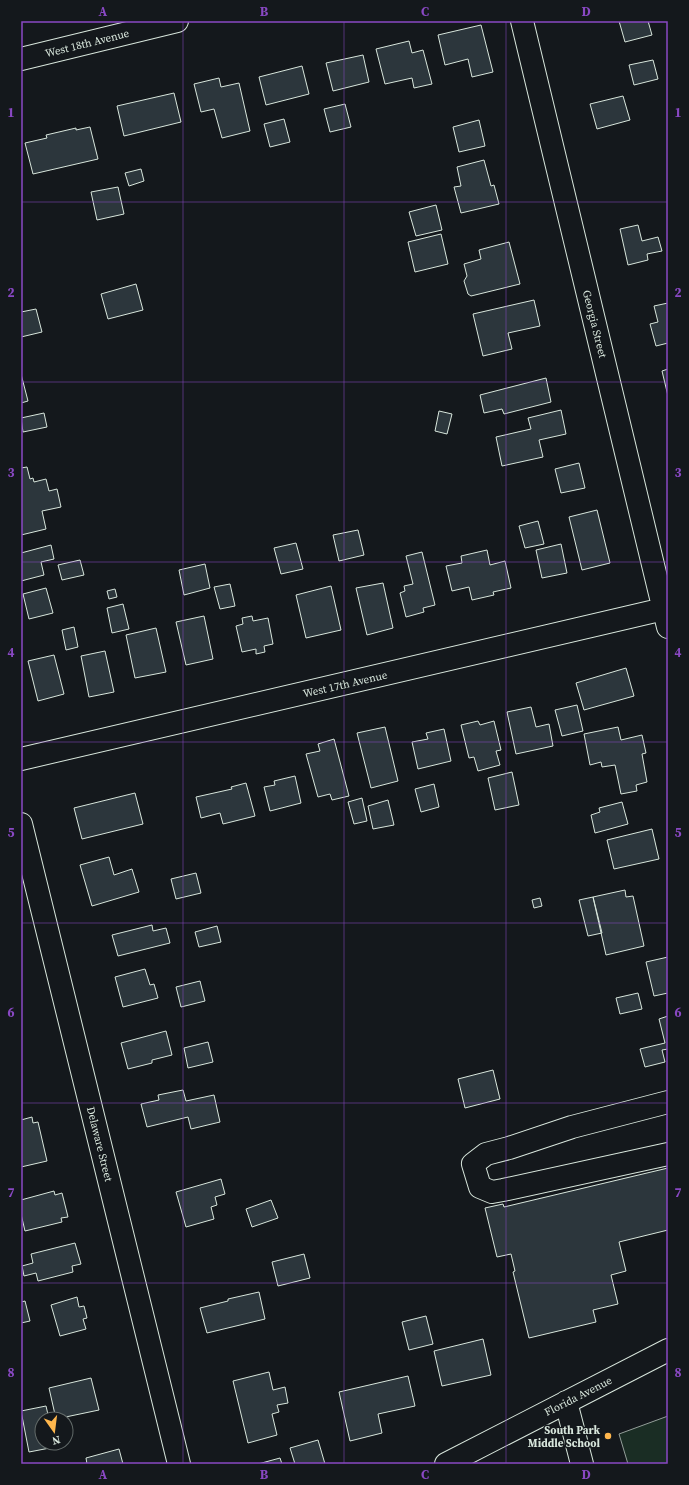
<svg xmlns="http://www.w3.org/2000/svg" width="689" height="1485" font-family="'Source Serif 4',serif">
<style>
.green{fill:#1a2d24;stroke:#939e99}
.building{fill:#2c363c;stroke:#d8e6dc}
.lines{fill:none;stroke-linecap:round;stroke-linejoin:round}
.minor-casing{stroke:#d8e6dc;stroke-width:24}
.minor{stroke:#14181c;stroke-width:22}
.grid{fill:none;stroke:#8948c3;stroke-width:1;stroke-opacity:0.55}
.poi-dot{fill:#ffb74d;stroke:#14181c;stroke-width:1.5}
.labels{text-anchor:middle;stroke-width:3;stroke-linejoin:round;paint-order:stroke}
.street-label{font-size:11px;fill:#d8e6dc;stroke:#14181c}
.poi-label{font-size:11px;font-weight:bold;fill:#d8e6dc;stroke:#14181c;text-anchor:end}
.neatline{fill:none;stroke:#8948c3;stroke-width:1.5}
.grid-label{font-size:13px;text-anchor:middle;font-weight:bold;fill:#8948c3}
</style>
<rect width="100%" height="100%" fill="#14181c"/>
<path class="green" d="M668 1416V1464H628L619 1434Z"/>
<path class="building" d="M619 21H648L652 35 625 42Z
M481 25 493 72 472 77 468 59 445 65 438 35Z
M409 41 412 53 423 50 432 84 414 88 412 78 385 84 376 49Z
M363 55 369 82 333 91 326 63Z
M653 60 658 79 634 85 629 65Z
M302 66 309 94 266 105 259 77Z
M219 78 221 87 239 83 250 131 222 138 214 109 201 112 194 84Z
M174 93 181 122 124 136 117 106Z
M623 96 630 120 597 129 590 104Z
M345 104 351 127 330 132 324 109Z
M284 119 290 142 270 147 264 124Z
M479 120 485 146 459 152 453 127Z
M90 127 98 159 33 174 25 143 47 138 46 135 76 128V130Z
M484 160 491 186 494 185 499 204 461 213 454 187 461 186 457 167Z
M141 169 144 181 129 186 125 173Z
M118 187 124 214 97 220 91 192Z
M436 205 442 230 416 236 409 212Z
M638 225 642 241 658 237 662 251 647 254 648 260 628 265 620 229Z
M441 234 448 264 415 272 408 242Z
M509 242 520 284 471 296 468 294 464 281 467 276 464 264 481 259 479 250Z
M136 284 143 310 108 319 101 294Z
M534 300 540 326 508 333 512 349 483 356 473 314Z
M668 303V343L656 346 650 324 658 322 654 306Z
M36 309 42 332 21 337V312Z
M668 369V396L662 371Z
M21 374 28 401 21 403Z
M546 378 551 402 504 414 502 409 484 413 480 395Z
M561 410 566 434 539 440 543 457 502 466 496 437 531 429 528 418Z
M439 411 452 414 447 434 435 431Z
M44 413 47 427 23 432 21 418Z
M579 463 585 488 561 493 555 469Z
M27 467 30 479 33 478 34 482 46 479 49 491 57 489 61 507 42 511 46 529 21 535V468Z
M597 510 610 563 582 570 569 517Z
M538 521 544 544 525 548 519 526Z
M358 530 364 555 339 561 333 535Z
M296 543 303 569 281 574 274 548Z
M561 544 567 573 542 578 536 550Z
M51 545 54 559 41 562 44 575 21 581V553Z
M487 550 490 565 505 561 511 588 493 592 494 595 472 600 469 587 452 591 446 566 462 563 461 556Z
M422 552 435 605 423 608 424 612 406 617 400 593 405 591 404 586 413 584 406 556Z
M80 560 84 575 62 580 58 565Z
M205 564 210 588 184 595 179 570Z
M383 583 393 628 367 635 356 588Z
M230 584 235 606 220 609 214 587Z
M331 586 341 630 306 638 296 595Z
M46 588 53 613 29 619 23 594Z
M115 589 117 597 109 599 107 591Z
M123 604 129 629 112 633 107 608Z
M204 616 213 659 186 665 176 622Z
M252 616 253 621 268 618 273 644 264 646 265 652 256 654V649L242 652 236 626 243 624 242 618Z
M74 627 78 647 66 650 62 630Z
M156 628 166 672 135 678 126 635Z
M105 651 114 692 89 697 81 656Z
M54 655 64 694 38 701 28 661Z
M626 668 634 696 584 710 576 683Z
M577 705 583 731 562 736 555 710Z
M531 707 536 727 549 724 553 746 516 754 507 712Z
M478 721 480 725 494 721 501 750 496 751 500 765 478 771 474 757 469 758 461 725Z
M385 727 398 781 371 788 357 733Z
M618 727 621 740 642 735 646 753 642 754 647 782 636 785 637 791 621 794 615 765 602 767 601 762 590 765 584 734Z
M444 729 451 761 418 769 412 742 428 739 426 733Z
M334 739 349 796 332 800 330 794 318 797 306 754 320 751 318 744Z
M512 772 519 805 495 810 488 778Z
M295 776 301 803 270 811 264 787 275 785 274 781Z
M246 783 255 816 223 824 220 813 201 818 196 797 232 789 231 787Z
M434 784 439 807 421 812 415 789Z
M135 793 143 824 82 839 74 808Z
M362 798 367 821 354 824 348 802Z
M388 800 394 825 373 829 368 806Z
M622 802 628 824 595 833 591 815 600 812 599 808Z
M652 829 659 859 614 869 607 840Z
M109 857 114 875 132 869 139 892 92 906 80 865Z
M196 873 201 893 176 899 171 879Z
M625 890 626 897 633 896 644 946 606 955 593 897Z
M593 897 602 933 588 936 579 900Z
M540 898 542 906 534 908 532 900Z
M152 925 153 931 166 928 170 943 118 956 112 935Z
M217 926 221 942 199 947 195 932Z
M668 957V993L654 996 646 962Z
M145 969 150 985 154 984 158 998 123 1007 115 977Z
M200 981 205 1001 181 1007 176 987Z
M638 993 642 1009 620 1014 616 998Z
M668 1016V1049L662 1050 665 1062 645 1067 640 1049 665 1043 659 1019Z
M166 1031 172 1055 152 1060V1063L128 1069 121 1043Z
M208 1042 213 1062 188 1068 184 1048Z
M493 1070 500 1099 465 1108 458 1079Z
M183 1090 186 1101 214 1095 220 1122 191 1129 188 1117 147 1127 141 1104 159 1100 158 1095Z
M32 1117 33 1123 38 1122 47 1161 21 1167V1120Z
M668 1168V1230L619 1242 626 1271 611 1275 618 1304 593 1310 596 1322 529 1338 513 1272 515 1271 511 1254 497 1257 485 1208 503 1204 504 1207Z
M221 1179 225 1194 215 1197 217 1205 211 1207 214 1219 186 1227 176 1192Z
M54 1191 55 1195 62 1193 68 1217 61 1218 62 1222 25 1231 21 1214V1200Z
M271 1200 278 1218 252 1227 246 1209Z
M75 1243 81 1264 72 1266 73 1272 38 1281 36 1273 24 1276 22 1266 33 1263 31 1254Z
M304 1254 310 1278 278 1286 272 1262Z
M259 1292 265 1319 207 1333 200 1308 228 1301V1299Z
M77 1297 79 1307 84 1306 87 1318 83 1319 86 1329 60 1336 51 1305Z
M25 1301 30 1321 21 1323V1302Z
M426 1316 433 1344 409 1350 402 1322Z
M483 1339 491 1375 442 1386 434 1351Z
M269 1372 273 1390 285 1387 288 1403 277 1405 279 1412 272 1414 277 1435 248 1443 233 1381Z
M408 1376 415 1406 378 1414 382 1433 350 1441 339 1392Z
M91 1378 99 1410 56 1419 49 1388Z
M46 1406 49 1419H42V1443H54L55 1447 29 1452 21 1411Z
M318 1440 325 1464H295L290 1448Z
M119 1449 123 1464H87L86 1458Z
M280 1458 282 1464H258Z"/>
<g class="lines">
<g class="minor-casing">
<path id="minor" d="M522 21 668 627
M21 59 177 21
M21 759 668 608
M21 824 179 1464
M668 1102 572 1127 509 1148 486 1154 473 1164 480 1187 492 1192 503 1190 668 1154
M566 1402 582 1464
M446 1464 668 1350"/>
</g>
<use href="#minor" class="minor"/>
</g>
<path class="grid" d="M183 21V1464M344 21V1464M506 21V1464M21 202H668M21 382H668M21 562H668M21 742H668M21 923H668M21 1103H668M21 1283H668"/>
<circle class="poi-dot" cx="608" cy="1436" r="4"/>
<g class="labels">
<g class="street-label">
<text transform="translate(87 43) rotate(-14)" y="4">West 18th Avenue</text>
<text transform="translate(595 324) rotate(76)" y="4">Georgia Street</text>
<text transform="translate(345 684) rotate(-13)" y="4">West 17th Avenue</text>
<text transform="translate(100 1144) rotate(76)" y="4">Delaware Street</text>
<text transform="translate(578 1396) rotate(-27)" y="4">Florida Avenue</text>
</g>
<g class="poi-label">
<text x="600" y="1434">South Park<tspan x="600" dy="13">Middle School</tspan></text>
</g>
</g>
<rect width="689" height="1485" fill="none" stroke="#14181c" stroke-width="44"/>
<g transform="translate(54 1431) rotate(166)"><circle r="19" fill="#14181c" stroke="#626a69"/>
<path d="M0-3L7 15L0 10L-7 15Z" fill="#ffb74d"/>
<text y="-6" font-size="11" font-weight="bold" text-anchor="middle" fill="#d8e6dc">N</text>
</g>
<rect x="22" y="22" width="645" height="1441" class="neatline"/>
<g class="grid-label">
<text x="103" y="16">A</text>
<text x="264" y="16">B</text>
<text x="425" y="16">C</text>
<text x="586" y="16">D</text>
<text x="11" y="117">1</text>
<text x="678" y="117">1</text>
<text x="11" y="297">2</text>
<text x="678" y="297">2</text>
<text x="11" y="477">3</text>
<text x="678" y="477">3</text>
<text x="11" y="657">4</text>
<text x="678" y="657">4</text>
<text x="11" y="837">5</text>
<text x="678" y="837">5</text>
<text x="11" y="1017">6</text>
<text x="678" y="1017">6</text>
<text x="11" y="1197">7</text>
<text x="678" y="1197">7</text>
<text x="11" y="1377">8</text>
<text x="678" y="1377">8</text>
<text x="103" y="1479">A</text>
<text x="264" y="1479">B</text>
<text x="425" y="1479">C</text>
<text x="586" y="1479">D</text>
</g>
</svg>
